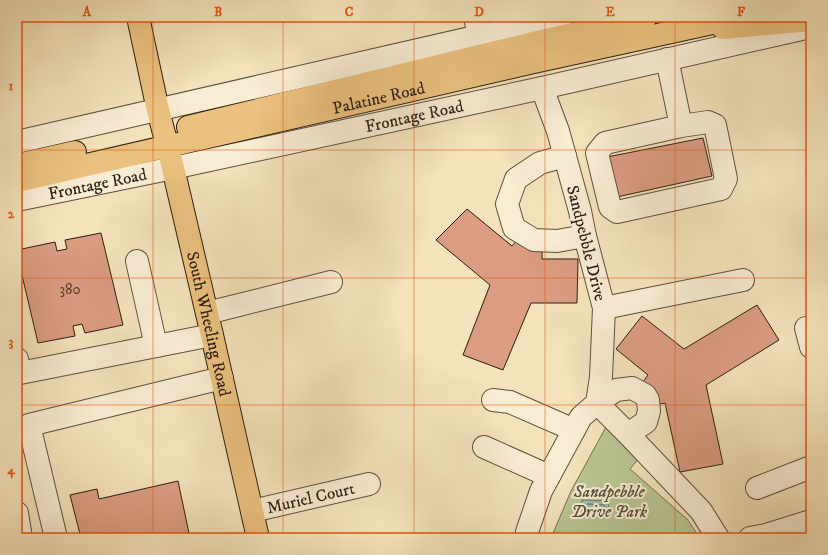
<svg xmlns="http://www.w3.org/2000/svg" width="828" height="555" font-family="'IM FELL DW Pica',serif">
<style>
.green{fill:#b9c492;stroke:#727152}
.water{fill:#9cbeb1;stroke:#6f7e72}
.lines{fill:none;stroke-linecap:round;stroke-linejoin:round}
.shore{stroke:#646e62;stroke-width:1}
.building{fill:#db9c82;stroke:#2c1e13}
.minor-casing{stroke:#5e4f3d;stroke-width:24}
.major-casing{stroke:#2c1e13;stroke-width:24}
.highway-casing{stroke:#2c1e13;stroke-width:24}
.minor{stroke:#f8ecd3;stroke-width:22}
.major{stroke:#eac17e;stroke-width:22}
.highway{stroke:#eac17e;stroke-width:22}
.grid{fill:none;stroke:#df560c;stroke-width:1;stroke-opacity:0.55}
.labels{text-anchor:middle;stroke-width:4;stroke-linejoin:round;paint-order:stroke}
.number-label{font-size:15px;fill:#583e2f}
.street-label{font-size:17px;fill:#2c1e13;stroke:#f8ecd3}
.park-label{font-size:17px;font-style:italic;fill:#565039;stroke:#f8ecd3}
.neatline{fill:none;stroke:#df560c;stroke-width:1.5}
.grid-label{font-size:13px;text-anchor:middle;font-weight:bold;fill:#df560c}
</style>
<rect width="100%" height="100%" fill="#f4e2bb"/>
<filter id="stains"><feTurbulence type="fractalNoise" baseFrequency=".005" numOctaves="4"/><feColorMatrix values="0 0 0 0 .2 0 0 0 0 .09 0 0 0 0 .02 0 0 0 .5 -.17"/></filter>
<radialGradient id="worn" r=".72"><stop offset=".6" stop-color="#630" stop-opacity="0"/><stop offset="1" stop-color="#630" stop-opacity=".3"/></radialGradient>
<path class="green" d="M606 427 638 459 630 469 687 519 700 538H551L571 491Z"/>
<path class="water" d="M582 500 609 501 608 518 582 517Z"/>
<g class="lines">
<path class="shore" d="M588 504 604 505 605 507V513L603 514 587 513 586 512V506Z"/>
</g>
<path class="building" d="M703 138 712 176 617 197 607 157Z
M467 209 512 246 520 237 542 246V259H578L577 303H531L503 370 463 355 490 285 436 240Z
M101 233 123 325 85 333 82 324 73 326 75 336 38 343 17 254V250L55 242 57 251 67 249 65 240Z
M757 305 779 340 706 385 723 464 680 472 665 403 651 406 640 386 648 375 616 349 642 316 684 349Z
M178 481 190 538H81L70 495 97 489 99 499Z"/>
<g class="lines">
<g class="minor-casing">
<g id="minor">
<path d="M475 17 479 36"/>
<path d="M667 59 681 126 605 143 597 153 610 207 617 212 721 189 726 179 715 125 708 122 681 126"/>
<path d="M17 142 562 17"/>
<path d="M565 156 540 163 516 179 507 204 514 228 534 240 557 241 585 236"/>
<path id="s1" d="M17 200 173 168 542 88 806 28"/>
<path d="M137 261 156 346"/>
<path d="M604 308 743 280"/>
<path d="M207 313 331 282"/>
<path d="M806 328 811 347"/>
<path d="M17 359 20 373 212 335"/>
<path d="M493 400 510 402 574 430"/>
<path d="M628 434 646 422 649 411 648 400 645 395 632 388 616 390 597 403 628 434 701 511 718 538"/>
<path d="M484 447 549 476"/>
<path d="M757 488 811 467"/>
<path id="s2" d="M252 511 369 484"/>
<path d="M17 513 21 538"/>
<path d="M56 538 29 425 222 378"/>
<path d="M527 538V532L541 491 581 417 597 403 601 377 604 308 585 236 580 211 558 131 542 88"/>
<path d="M750 538 766 535 811 521"/>
</g>
</g>
<g class="major-casing">
<g id="major">
<path id="s3" d="M138 17 158 110 173 168 212 335 258 538"/>
</g>
</g>
<g class="highway-casing">
<g id="highway">
<path d="M723 28 811 20"/>
<path d="M188 127 525 45 646 17"/>
<path d="M17 165 75 152"/>
<path id="s4" d="M17 181 529 63 740 17"/>
</g>
</g>
<use href="#minor" class="minor"/>
<use href="#major" class="major"/>
<use href="#highway" class="highway"/>
</g>
<path class="grid" d="M153 17V538M283 17V538M414 17V538M545 17V538M675 17V538M17 150H811M17 278H811M17 405H811"/>
<g class="labels">
<g class="number-label">
<text x="70" y="294">380</text>
</g>
<g class="street-label">
<text dy="6" stroke="none"><textPath href="#s4" startOffset="371">Palatine Road</textPath></text>
<text dy="6" stroke="none"><textPath href="#s1" startOffset="406">Frontage Road</textPath></text>
<text dy="6" stroke="none"><textPath href="#s1" startOffset="82">Frontage Road</textPath></text>
<text transform="translate(587 243) rotate(76)" y="6">Sandpebble Drive</text>
<text dy="6" stroke="none"><textPath href="#s3" startOffset="315">South Wheeling Road</textPath></text>
<text dy="6" stroke="none"><textPath href="#s2" startOffset="60">Muriel Court</textPath></text>
</g>
<g class="park-label">
<text x="609" y="497">Sandpebble<tspan x="609" dy="20">Drive Park</tspan></text>
</g>
</g>
<rect width="828" height="555" fill="none" stroke="#f4e2bb" stroke-width="44"/>
<rect x="22" y="22" width="784" height="511" class="neatline"/>
<g class="grid-label">
<text x="87" y="16">A</text>
<text x="218" y="16">B</text>
<text x="349" y="16">C</text>
<text x="479" y="16">D</text>
<text x="610" y="16">E</text>
<text x="741" y="16">F</text>
<text x="11" y="90">1</text>
<text x="11" y="218">2</text>
<text x="11" y="346">3</text>
<text x="11" y="474">4</text>
</g>
<rect width="100%" height="100%" filter="url(#stains)"/>
<rect width="100%" height="100%" fill="url(#worn)"/>
</svg>
